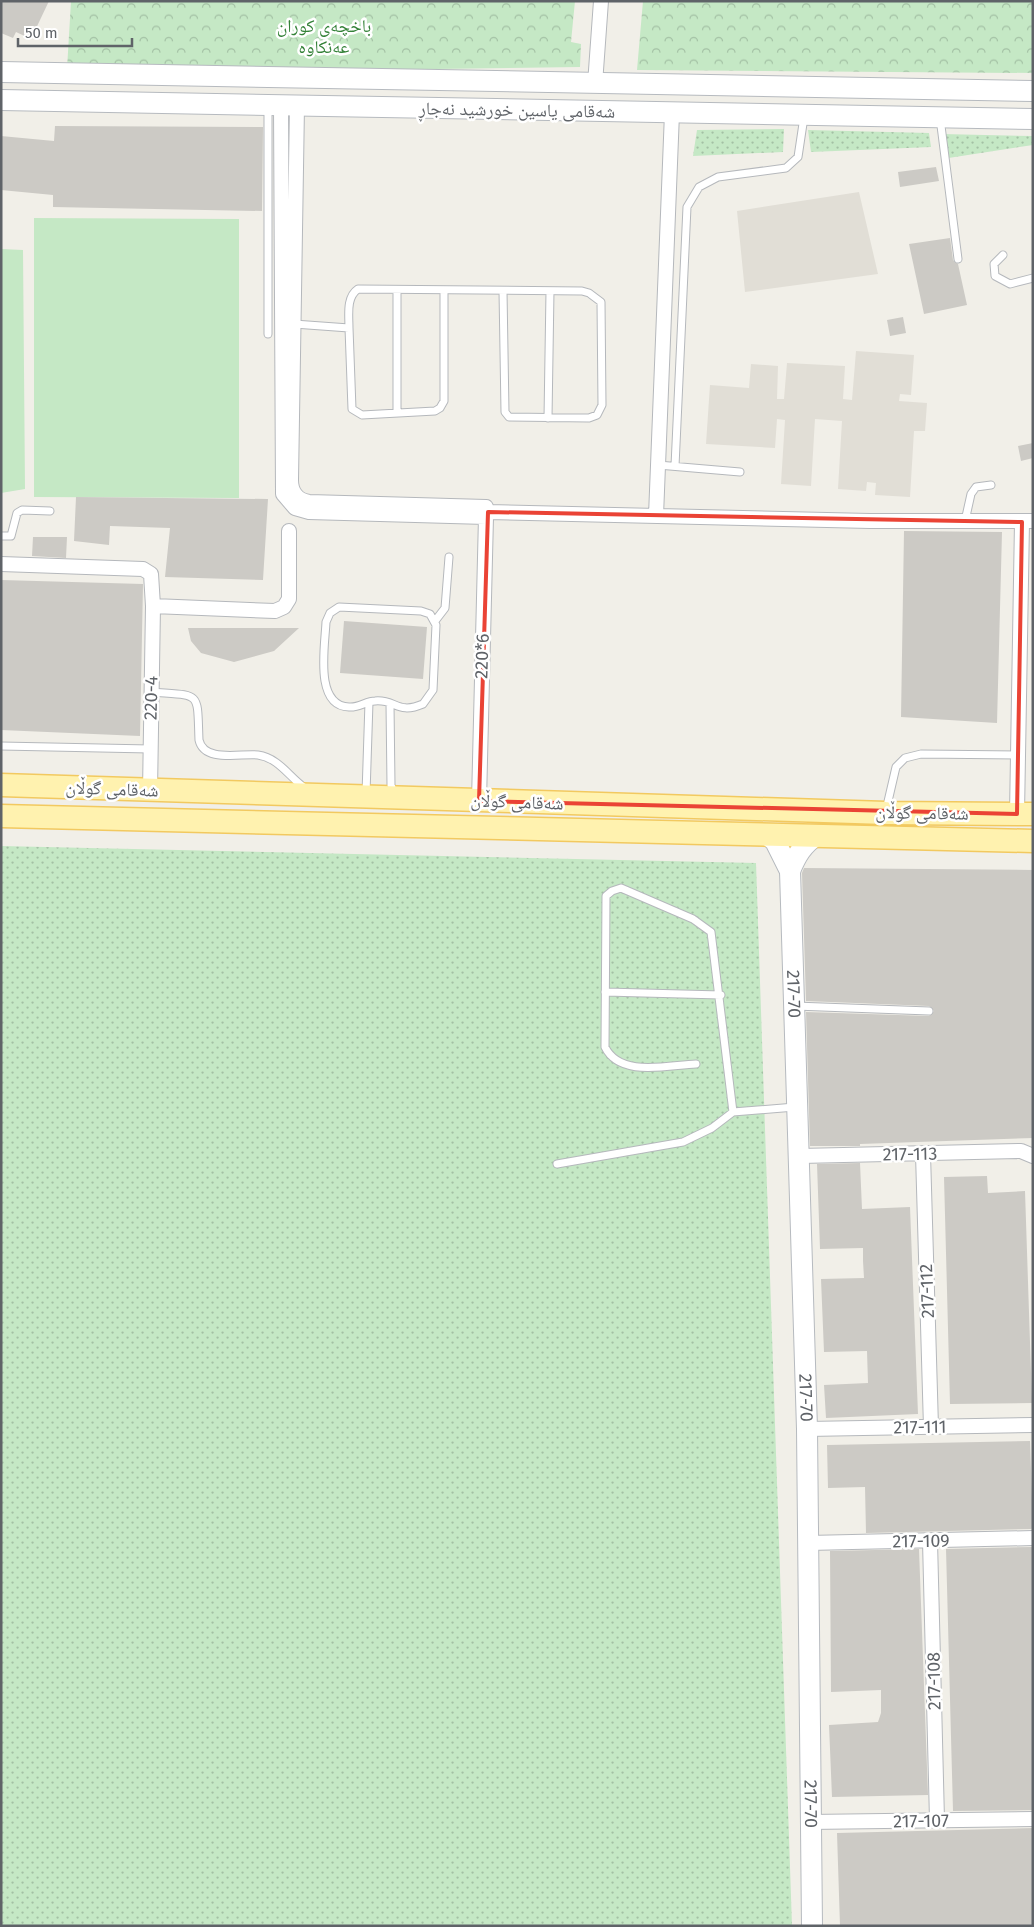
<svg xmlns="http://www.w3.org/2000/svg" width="1034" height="1927" font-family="'Fira Sans','Noto Naskh Arabic',sans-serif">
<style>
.education{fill:#e1ded6}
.grass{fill:url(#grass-dots)}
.park{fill:url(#park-crowns)}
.pitch{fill:#c5e8c5}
.building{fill:#cccac5}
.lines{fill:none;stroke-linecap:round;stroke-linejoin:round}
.lane-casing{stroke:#b5b8bc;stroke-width:9}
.street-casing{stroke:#b5b8bc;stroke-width:16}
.secondary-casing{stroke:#b6babf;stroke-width:22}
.primary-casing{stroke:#f2c960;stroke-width:25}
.lane{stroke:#fff;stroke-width:7}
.street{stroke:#fff;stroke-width:14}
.secondary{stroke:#fff;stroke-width:20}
.primary{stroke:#fff2af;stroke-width:22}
.marked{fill:none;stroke:#ea4335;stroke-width:4;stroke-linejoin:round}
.labels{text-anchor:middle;stroke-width:5;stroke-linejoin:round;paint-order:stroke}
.park-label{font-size:18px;fill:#348238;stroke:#fff}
.street-label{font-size:18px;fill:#5f6368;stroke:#fff}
</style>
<defs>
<pattern id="grass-dots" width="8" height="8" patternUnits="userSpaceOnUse" patternTransform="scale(1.25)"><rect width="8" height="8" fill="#c5e8c5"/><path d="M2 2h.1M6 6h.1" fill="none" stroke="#a3c0a4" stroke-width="1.8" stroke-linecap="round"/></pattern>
<pattern id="park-crowns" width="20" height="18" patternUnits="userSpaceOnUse" patternTransform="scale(1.25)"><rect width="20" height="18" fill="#c5e8c5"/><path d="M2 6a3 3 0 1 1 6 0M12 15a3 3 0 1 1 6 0" fill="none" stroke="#a3c0a4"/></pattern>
</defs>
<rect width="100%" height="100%" fill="#f1efe8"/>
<path class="education" d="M859 192 878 274 745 292 737 211Z
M856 351 914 355 911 395 900 394 899 401 927 403 925 431H914L910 497 875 495 876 483 867 482 866 491 838 489 842 421 815 419 811 486 781 484 785 420 777 419 775 448 706 444 710 385 749 388 751 364 778 366 777 399H784L787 363 845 366 843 399 852 400Z"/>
<path class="grass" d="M784 129 783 152 693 156 697 130Z
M808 130 929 133 931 147 811 152Z
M942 134 1033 136V145L942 159Z
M1 846 756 863 792 1926H1Z"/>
<path class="park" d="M71 1H575L571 42 581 44 580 67 287 71 67 69Z
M643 1H1033V73L637 70Z"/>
<path class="pitch" d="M34 218 239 219V498L34 497Z
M1 249 23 250 25 489 1 493Z"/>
<path class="building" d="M1 1H49L31 39 16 32 13 38 1 33Z
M55 126 263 127 262 211 53 207V195L1 190V136L54 141Z
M936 167 939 181 900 187 898 172Z
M950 238 953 260 958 264 967 305 924 314 909 244Z
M903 317 906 333 890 336 887 320Z
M1033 443V458L1021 461 1018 446Z
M76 497 268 499 263 580 165 577 170 528 110 526 109 545 74 541Z
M904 531 1002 532 997 723 901 717Z
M33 537H67L66 558 32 556Z
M1 580 143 584 140 736 1 730Z
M344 621 427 627 423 679 340 673Z
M188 628H299L274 651 234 662 201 653 191 641Z
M804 868 1033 870V1138L860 1144V1146H810L806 1012 929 1016 934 1011 929 1006 806 1001 802 873Z
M860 1163 862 1209 910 1207 918 1414 826 1418 824 1385 868 1383 867 1351 824 1352 821 1279 864 1278 863 1261V1248L820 1249 817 1164Z
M987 1176 988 1193 1025 1191 1032 1403 950 1404 944 1177Z
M1030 1441 1033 1528 1031 1529 866 1533 865 1487 828 1488 827 1445Z
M1032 1547 1033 1810 953 1811 946 1549Z
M919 1549 928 1795 832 1797 829 1725 878 1722 881 1713V1690L831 1692 830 1551Z
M1033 1828V1926H840L837 1833Z"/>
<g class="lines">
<g class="lane-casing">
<path id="lane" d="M940 118 958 259
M1003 255 994 264 995 276 1010 284 1033 278
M294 324 349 328C349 315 346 297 358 289L582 291 589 293 601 302 602 405 597 415 589 418 509 417 505 412 503 291
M349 328 352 409 362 415 435 411 440 408 444 401V290
M268 334V106
M397 413V290
M548 418 550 291
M658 465 740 472
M675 466 687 207 699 187 718 177 786 168 798 157 804 117
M965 521 971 494 976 487 991 485
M1 536H11L17 513 22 510 50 511
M339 607 421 611 430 614 436 625 433 690 423 704C397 715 396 699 375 701 366 701 359 708 349 707 314 706 325 646 326 622L330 613Z
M435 621 445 608 449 557
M151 692C202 696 197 690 199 740 204 763 241 753 258 755 279 758 289 777 305 788
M390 704 391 785 394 793
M1 746 150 749
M366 794 369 702
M886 810 896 767 905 758 921 754 1018 755
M605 992 721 995
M795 1006 929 1011
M696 1064C668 1065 620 1078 605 1047L606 896 612 891 621 888 693 919 711 932 733 1112
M557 1164 683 1142 712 1128 733 1112 795 1107"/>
</g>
<g class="street-casing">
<path id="street" d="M595 84 601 1
M281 106 283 494 295 508 309 512 486 517
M297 106 291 480C291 491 297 500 309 502L486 507 488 512 870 521H1033
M656 516 672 113
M1 564 143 569 151 574 153 606 150 791
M153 606 275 611 284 607 289 599V531
M479 801 486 517 488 512
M1017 814 1022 522
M923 1154 931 1427
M800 1156 1021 1151 1033 1156
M807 1429 1033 1425
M930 1541 937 1820
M808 1543 1033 1538
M809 1822 1033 1819"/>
</g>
<g class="secondary-casing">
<g id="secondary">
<path d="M1 72 1033 91"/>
<path d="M1 100 1033 119"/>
<path id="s1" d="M766 834 775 841 790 871 807 1429 812 1926"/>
<path d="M790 871C796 856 803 844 817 835"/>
</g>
</g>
<g class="primary-casing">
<path id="primary" d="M1 785 886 813 1033 814
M1 816 1033 841"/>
</g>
<use href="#lane" class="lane"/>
<use href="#street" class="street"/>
<use href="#secondary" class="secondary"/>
<use href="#primary" class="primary"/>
</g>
<path class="marked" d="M488 512 1022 522 1017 814 479 801Z"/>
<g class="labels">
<g class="park-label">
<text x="324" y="32">باخچەی کوران<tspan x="324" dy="21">عەنکاوە</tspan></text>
</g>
<g class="street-label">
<text transform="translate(517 110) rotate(1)" y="6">شەقامی یاسین خورشید نەجاڕ</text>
<text transform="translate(482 656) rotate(-88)" y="6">220*6</text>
<text transform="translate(151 698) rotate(-89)" y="6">220-4</text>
<text transform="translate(112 789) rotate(2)" y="6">شەقامی گوڵان</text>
<text transform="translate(517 802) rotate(2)" y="6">شەقامی گوڵان</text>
<text transform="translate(922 813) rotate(1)" y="6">شەقامی گوڵان</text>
<text dy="6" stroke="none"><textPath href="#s1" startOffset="168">217-70</textPath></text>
<text transform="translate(910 1154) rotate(-1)" y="6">217-113</text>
<text transform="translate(927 1291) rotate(-92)" y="6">217-112</text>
<text dy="6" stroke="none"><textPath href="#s1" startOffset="572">217-70</textPath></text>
<text transform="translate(920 1427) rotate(-1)" y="6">217-111</text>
<text transform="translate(921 1541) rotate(-1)" y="6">217-109</text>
<text transform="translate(934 1681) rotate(-91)" y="6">217-108</text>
<text dy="6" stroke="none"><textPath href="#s1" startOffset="978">217-70</textPath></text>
<text transform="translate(921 1821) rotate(-1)" y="6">217-107</text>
</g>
</g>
<rect width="1034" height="1927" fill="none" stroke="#5f6368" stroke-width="5"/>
<path d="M18 38v8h114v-8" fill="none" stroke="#5f6368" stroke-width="2.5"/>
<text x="25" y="38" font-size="15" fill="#5f6368" stroke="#ffffff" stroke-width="4" paint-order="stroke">50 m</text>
</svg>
